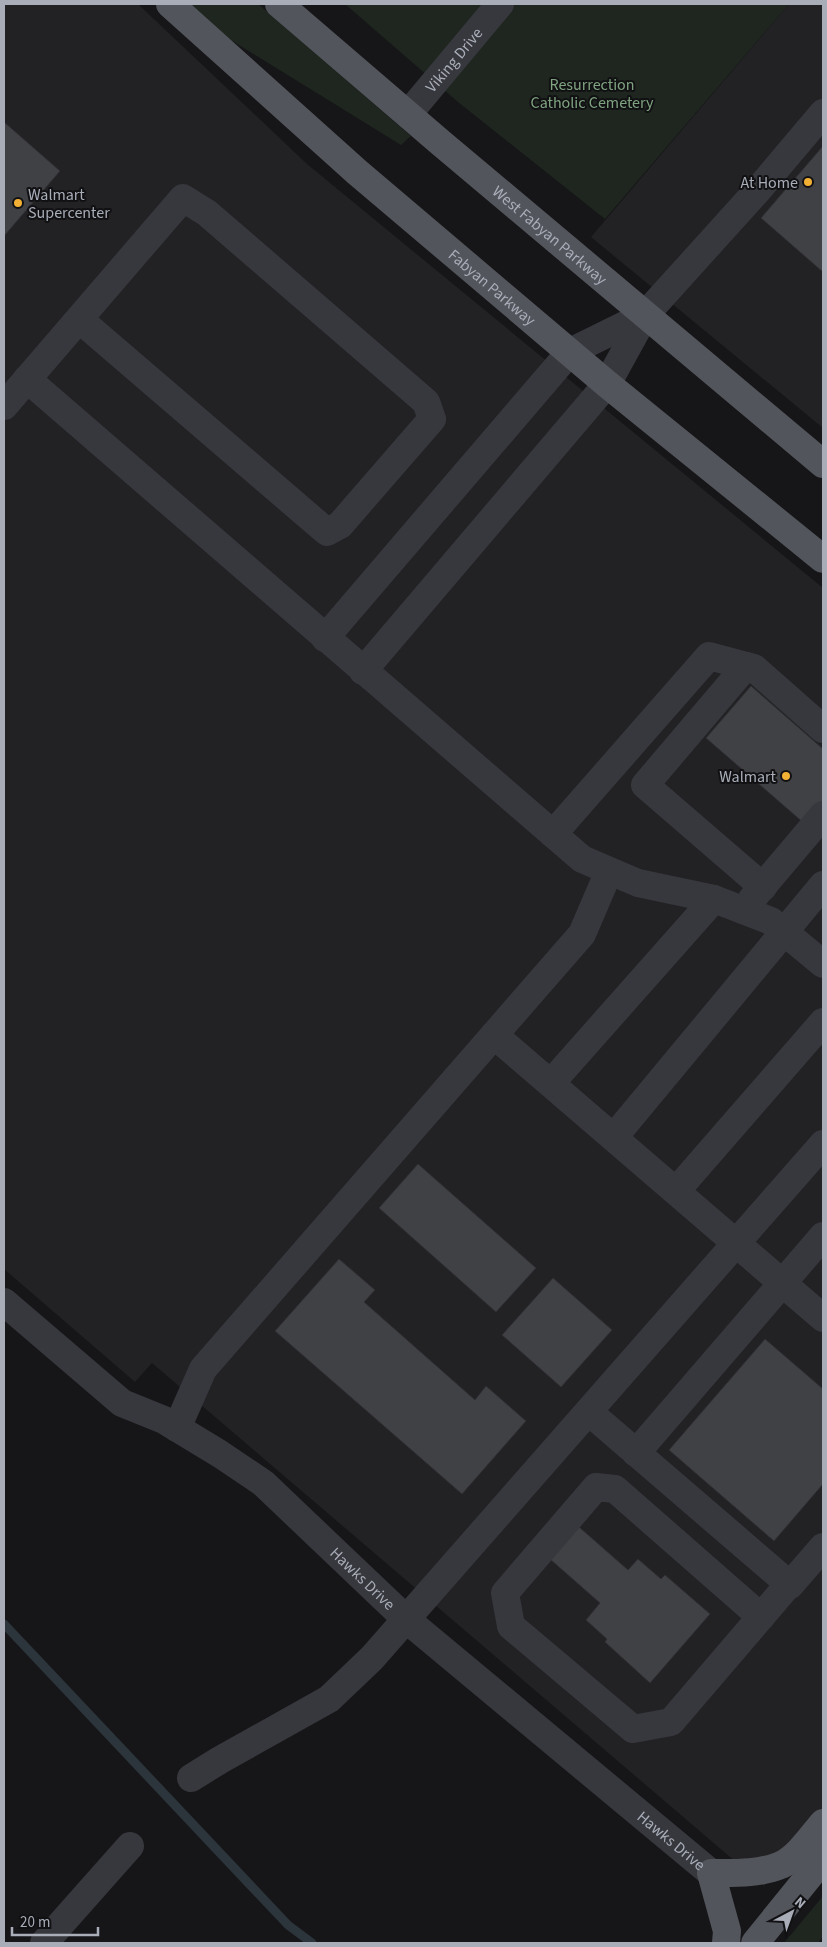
<svg xmlns="http://www.w3.org/2000/svg" width="827" height="1947" font-family="'Source Sans 3',sans-serif">
<style>
.built{fill:#222225}
.green{fill:#1e261f}
.lines{fill:none;stroke-linecap:round;stroke-linejoin:round}
.stream{stroke:#2c353c;stroke-width:9}
.building{fill:#404145;stroke:#303034}
.minor{stroke:#37383d;stroke-width:28}
.major{stroke:#53555c;stroke-width:28}
.poi-dot{fill:#f2b134;stroke:#111113;stroke-width:2}
.labels{text-anchor:middle;stroke-width:4;stroke-linejoin:round;paint-order:stroke}
.street-label{font-size:16px;fill:#a8adb8;stroke:#111113}
.park-label{font-size:16px;fill:#7fa381;stroke:#111113}
.poi-label{font-size:16px;fill:#a8adb8;stroke:#111113;text-anchor:end}
</style>
<rect width="100%" height="100%" fill="#161618"/>
<path class="built" d="M4 4H138L307 164 823 588V1816L764 1886 152 1363 135 1382 4 1269Z
M789 4H823V428L591 237Z"/>
<path class="green" d="M180 4H258L411 136 401 145 192 16Z
M345 4H789L605 219 458 102Z
M823 1896V1936L818 1943H784Z"/>
<g class="lines">
<path class="stream" d="M4 1624 288 1925 312 1943"/>
</g>
<path class="building" d="M4 122 60 171 4 236Z
M823 146V272L761 218Z
M751 686 823 749V803L805 824 706 738Z
M418 1164 536 1268 496 1312 379 1208Z
M339 1259 375 1290 364 1302 475 1400 486 1386 526 1421 462 1494 275 1331Z
M553 1278 612 1330 561 1387 502 1335Z
M765 1339 823 1389V1484L774 1541 669 1450Z
M579 1527 628 1570 638 1559 661 1579 665 1575 710 1614 650 1683 605 1642 607 1639 586 1620 600 1603 550 1559Z"/>
<g class="lines">
<g class="minor">
<path id="s1" d="M408 114 500 4"/>
<path d="M27 379 582 859 638 883 714 899 771 921 823 964"/>
<path d="M4 406 183 198 207 213 426 402 432 419 340 525 327 532 79 319"/>
<path d="M325 638 570 352 645 315"/>
<path d="M746 666 645 785 763 887"/>
<path d="M363 671 607 384 645 315 758 190 823 113"/>
<path d="M553 834 709 656 754 668 823 729"/>
<path d="M752 899 823 815"/>
<path d="M494 1035 823 1318"/>
<path d="M551 1083 714 899"/>
<path d="M614 1137 823 885"/>
<path d="M676 1191 823 1022"/>
<path id="s2" d="M4 1302 122 1403 164 1420 220 1454 263 1483 407 1620 711 1873"/>
<path d="M589 1412 790 1585 823 1547"/>
<path d="M177 1428 203 1369 582 934 609 871"/>
<path d="M636 1453 823 1236"/>
<path d="M761 1617 615 1489 596 1487 505 1593 511 1626 633 1729 671 1722 789 1584"/>
<path d="M191 1778 220 1760 329 1699 372 1658 823 1144"/>
<path d="M44 1943 130 1846"/>
</g>
<g class="major">
<path id="s3" d="M170 4 357 172 607 384 823 559"/>
<path id="s4" d="M279 4 441 143 823 464"/>
<path d="M726 1943 727 1931 711 1873C734 1873 760 1874 781 1865 798 1857 811 1837 823 1823"/>
<path d="M755 1943 823 1859"/>
</g>
</g>
<g class="poi-dot">
<circle cx="808" cy="182" r="5"/>
<circle cx="18" cy="203" r="5"/>
<circle cx="786" cy="776" r="5"/>
</g>
<g class="labels">
<g class="street-label">
<text dy="6" stroke="none"><textPath href="#s1" startOffset="71">Viking Drive</textPath></text>
<text dy="6" stroke="none"><textPath href="#s4" startOffset="356">West Fabyan Parkway</textPath></text>
<text dy="6" stroke="none"><textPath href="#s3" startOffset="429">Fabyan Parkway</textPath></text>
<text dy="6" stroke="none"><textPath href="#s2" startOffset="456">Hawks Drive</textPath></text>
<text dy="6" stroke="none"><textPath href="#s2" startOffset="861">Hawks Drive</textPath></text>
</g>
<g class="park-label">
<text x="592" y="90">Resurrection<tspan x="592" dy="18">Catholic Cemetery</tspan></text>
</g>
<g class="poi-label">
<text x="798" y="188">At Home</text>
<text x="28" y="200" text-anchor="start">Walmart<tspan x="28" dy="18">Supercenter</tspan></text>
<text x="776" y="782">Walmart</text>
</g>
</g>
<rect width="827" height="1947" fill="none" stroke="#a8adb8" stroke-width="10"/>
<g transform="translate(792 1912) rotate(41)" stroke="#111113" stroke-width="4" paint-order="stroke">
<path d="M0-4L9 19L0 12L-9 19Z" fill="#a8adb8"/>
<text y="-8" font-size="14" font-weight="bold" text-anchor="middle" fill="#a8adb8">N</text>
</g>
<path d="M12 1927v8h86v-8" fill="none" stroke="#a8adb8" stroke-width="2.5"/>
<text x="20" y="1927" font-size="15" fill="#a8adb8" stroke="#111113" stroke-width="4" paint-order="stroke">20 m</text>
</svg>
